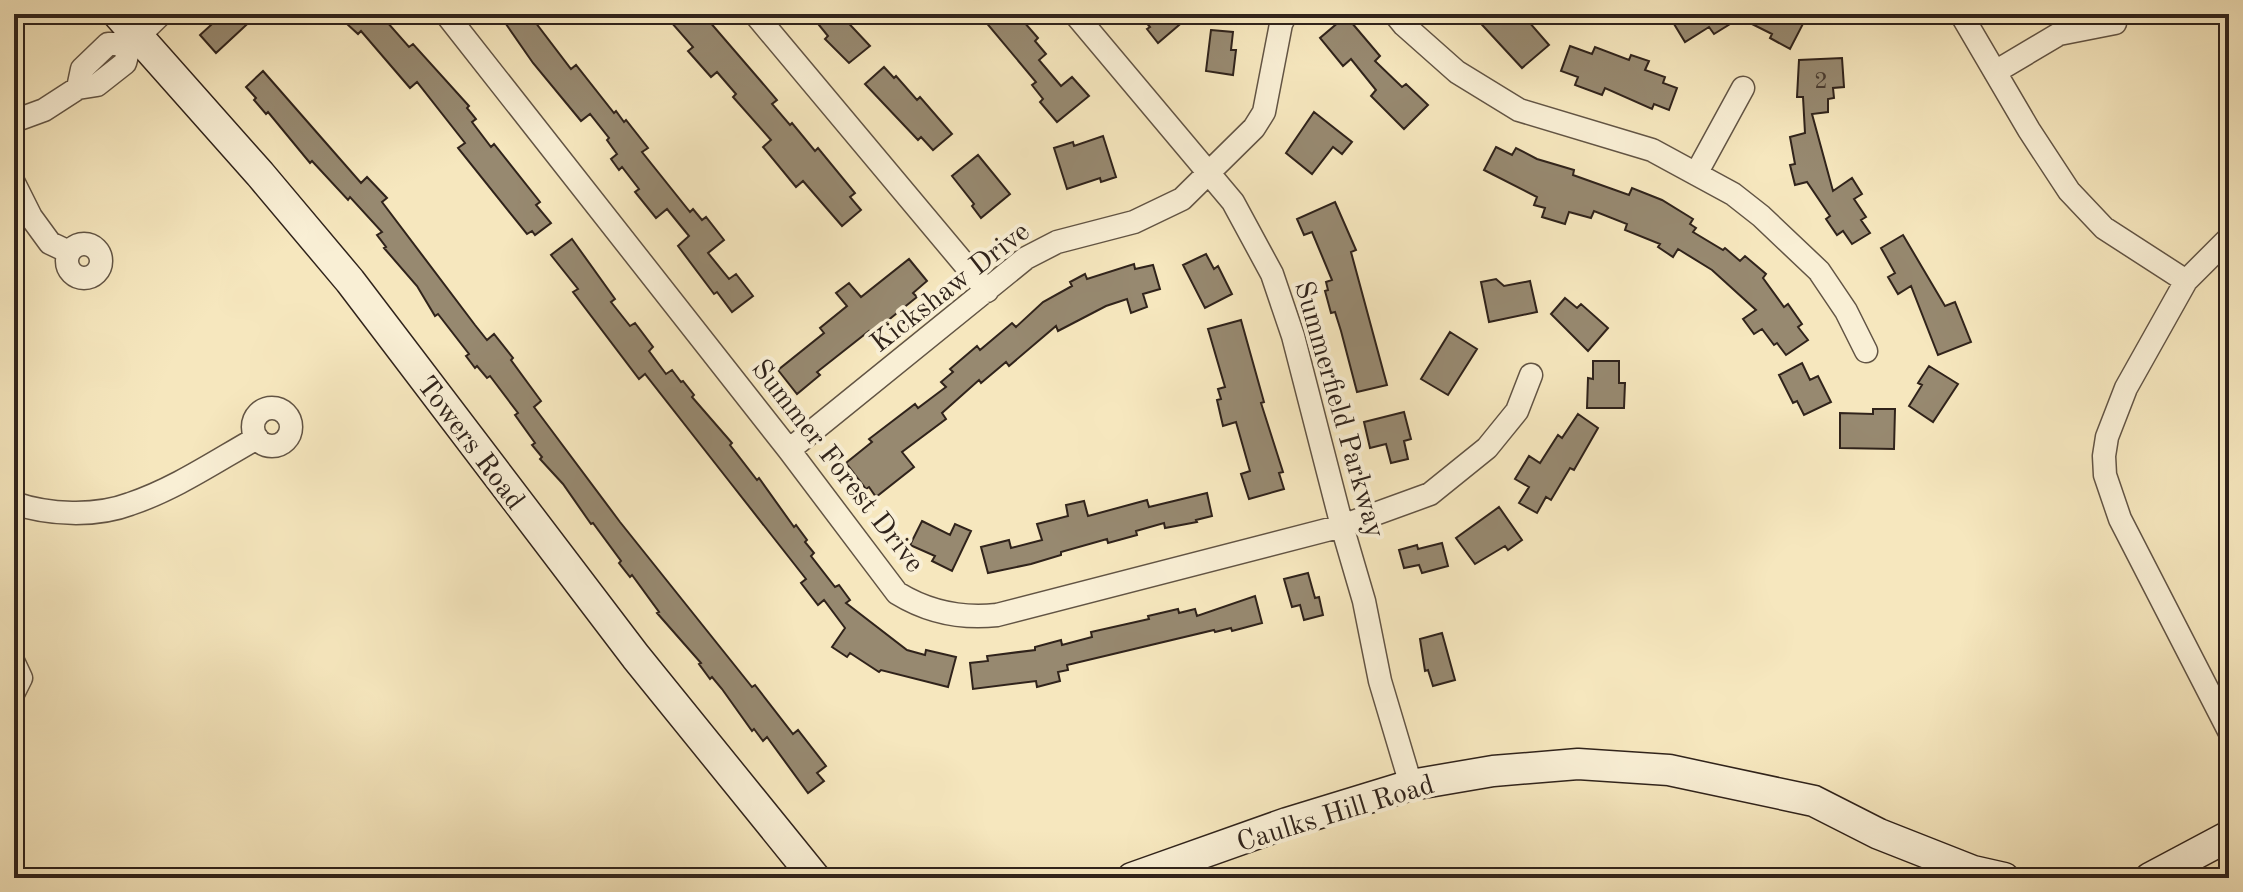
<svg xmlns="http://www.w3.org/2000/svg" width="2243" height="892" font-family="'Old Standard TT',serif">
<style>
.building{fill:#978970;stroke:#30231b;stroke-width:2}
.lines{fill:none;stroke-linecap:round;stroke-linejoin:round}
.street-casing{stroke:#625444;stroke-width:25}
.secondary-casing{stroke:#30231b;stroke-width:33}
.street{stroke:#f9efd5;stroke-width:22}
.secondary{stroke:#f9efd5;stroke-width:30}
.labels{text-anchor:middle;stroke-width:8;stroke-linejoin:round;paint-order:stroke}
.number-label{font-size:24px;fill:#4a3c30}
.street-label{font-size:28px;fill:#30231b;stroke:#f9efd5}
</style>
<rect width="100%" height="100%" fill="#f6e7be"/>
<filter id="stains"><feTurbulence type="fractalNoise" baseFrequency=".0025" numOctaves="4"/><feColorMatrix values="0 0 0 0 .2 0 0 0 0 .09 0 0 0 0 .02 0 0 0 .5 -.17"/></filter>
<radialGradient id="worn" r=".72"><stop offset=".6" stop-color="#630" stop-opacity="0"/><stop offset="1" stop-color="#630" stop-opacity=".3"/></radialGradient>
<path class="building" d="M223 14H258L216 53 200 35Z
M356 14H380L409 47 413 44 469 106 467 108 476 119 472 122 491 147 494 144 540 202 536 205 551 223 535 235 532 231 527 234 458 148 465 143 417 82 410 88 361 31 358 34 347 24Z
M499 14H529L571 69 576 65 614 113 616 111 624 122 626 120 648 148 642 152 690 212 693 209 702 220 706 217 724 240 708 253 729 279 736 274 753 296 732 312 717 292 714 294 678 246 689 236 667 209 656 218 635 192 639 189 622 167 619 170 611 159 617 154 607 140 609 138 590 114 581 121 533 63Z
M664 14H703L777 100 772 104 790 125 792 123 815 151 818 148 855 193 850 197 861 210 842 226 803 181 796 187 763 147 771 140 733 97 736 94 717 72 711 77 688 51 693 47Z
M810 14H840L870 46 849 63 825 39 828 36Z
M979 14H1017L1038 38 1035 41 1046 54 1039 60 1061 86 1072 77 1089 96 1057 122 1040 102 1043 99 1032 85 1036 82Z
M1139 14H1192L1158 43 1147 29 1150 27Z
M1472 14H1522L1549 45 1522 68Z
M1678 14H1799L1806 18 1790 49 1770 38 1772 34 1740 18 1714 34 1709 27 1685 42 1671 19Z
M1346 16 1380 56 1375 61 1402 87 1406 84 1428 105 1404 129 1371 96 1376 90 1351 59 1343 66 1320 38Z
M1211 30 1233 32 1231 50H1236L1233 75 1206 71Z
M1570 46 1592 54 1595 47 1629 60 1631 55 1649 61 1645 70 1665 77 1663 83 1677 88 1669 110 1654 104 1652 109 1605 88 1602 95 1575 85 1578 77 1561 71Z
M1842 58 1844 87 1833 88 1834 98 1828 99V112L1812 114 1833 191 1852 178 1862 194 1854 199 1866 217 1861 220 1870 233 1852 244 1843 231 1837 235 1826 219 1830 216 1807 182 1795 185 1790 165 1795 164 1790 137 1805 133 1803 97H1797L1799 60Z
M884 67 894 78 896 76 917 100 920 97 952 134 933 150 921 137 918 140 865 84Z
M263 71 361 183 367 177 387 198 382 202 475 325 487 340 494 334 513 358 511 360 541 401 534 407 620 522 752 687 755 685 793 734 798 730 826 766 817 773 824 781 808 793 767 737 763 741 754 729 752 731 722 689 712 677 710 679 699 664 701 663 657 613 659 612 632 575 630 577 619 563 621 561 593 523 591 524 563 484 540 459 542 457 532 445 535 443 515 415 518 413 490 376 487 378 477 366 475 368 466 356 469 354 438 314 435 316 417 286 384 248 386 247 377 235 382 232 350 197 348 200 312 161 310 163 268 112 266 114 254 100 256 98 246 87Z
M1314 112 1352 142 1342 154 1333 147 1312 174 1286 153Z
M1103 136 1116 177 1101 182 1100 178 1067 189 1054 148 1073 142 1074 146Z
M1496 147 1512 155 1516 148 1537 159 1574 170 1573 175 1629 195 1632 188 1662 200 1693 219 1690 224 1696 228 1693 232 1723 250 1725 248 1740 261 1745 256 1766 274 1763 278 1784 307 1788 304 1802 324 1798 327 1808 340 1786 355 1777 343 1774 345 1762 329 1754 334 1743 319 1756 310 1712 270 1678 249 1673 257 1658 247 1660 244 1625 230 1627 224 1594 211 1591 218 1569 212 1565 224 1542 217 1545 208 1534 205 1537 197 1484 170Z
M978 155 1010 194 981 218 972 206 974 204 952 176Z
M1335 202 1356 250 1351 252 1387 385 1357 392 1341 331 1335 312 1331 313 1325 291 1328 290 1326 282 1332 280 1312 232 1304 235 1297 219Z
M1903 235 1945 306 1955 302 1971 342 1938 355 1911 286 1898 294 1888 277 1895 273 1881 248Z
M572 239 615 299 611 302 630 326 635 323 653 347 649 351 666 374 672 370 681 382 683 381 694 395 692 397 732 443 730 445 757 480 759 478 794 527 796 525 807 540 805 542 814 553 811 556 835 587 839 585 850 600 846 603 907 650 925 655 926 650 956 657 948 687 881 670 879 672 850 653 847 657 832 647 845 628 824 600 818 605 801 583 806 579 729 481 645 374 639 379 573 292 578 289 551 255Z
M1206 254 1214 269 1218 266 1232 294 1205 308 1183 265Z
M909 259 927 281 913 293 917 297 871 334 869 331 817 372 820 375 797 394 778 370 824 333 820 328 847 306 836 293 849 283 861 297Z
M1134 264 1135 269 1153 265 1160 289 1143 294 1147 307 1131 313 1127 299 1106 306 1058 331 1056 326 1009 366 1006 362 981 383 979 380 942 413 946 419 902 452 914 467 876 497 869 487 866 489 846 463 872 442 869 439 915 404 918 408 946 387 941 382 953 372 950 369 977 346 980 350 1012 323 1016 327 1043 302 1072 286 1070 282 1085 274 1087 279Z
M1496 279 1504 286 1530 281 1537 312 1489 322 1481 282Z
M1565 298 1577 308 1581 304 1608 328 1588 351 1551 314Z
M1241 320 1264 402 1261 403 1283 472 1279 473 1284 489 1249 499 1241 474 1250 471 1236 422 1223 426 1217 400 1221 399 1218 389 1225 387 1208 329Z
M1450 332 1477 349 1448 395 1421 379Z
M1593 361H1619V383H1625L1624 408H1587L1588 378 1593 379Z
M1802 363 1810 380 1818 376 1831 402 1804 415 1797 401 1793 403 1779 375Z
M1929 366 1958 384 1933 422 1909 406 1922 385 1918 383Z
M1873 409H1895L1894 449 1840 448V413L1873 414Z
M1404 412 1411 439 1404 441 1408 459 1391 463 1386 444 1370 448 1364 422Z
M1578 414 1598 428 1574 470 1570 468 1551 500 1546 497 1537 513 1519 503 1529 487 1515 479 1529 456 1540 463 1558 435 1562 438Z
M1207 493 1212 516 1196 520 1197 522 1165 528 1164 523 1136 531 1137 535 1108 543 1107 539 1061 552V555L1031 564 988 573 981 547 1009 540 1011 548 1042 540 1037 524 1068 516 1066 505 1084 501 1088 516 1147 500 1149 507Z
M1499 507 1522 540 1508 550 1505 546 1475 564 1456 538Z
M922 521 950 535 955 524 971 531 952 571 932 561 935 556 910 545Z
M1442 543 1448 566 1422 573 1419 565 1404 568 1399 550 1417 545 1418 549Z
M1308 573 1315 598 1319 597 1323 615 1304 620 1300 605 1292 607 1284 579Z
M1255 596 1262 623 1232 631 1231 628 1215 632 1214 630 1067 665 1068 670 1058 672 1060 681 1037 687 1036 681 973 689 970 663 988 661 987 656 1035 650V647L1061 640 1062 645 1092 637 1091 632 1149 619 1148 616 1178 609 1179 613 1195 609 1197 616Z
M1442 633 1455 680 1433 686 1428 670 1425 671 1420 639Z"/>
<g class="lines">
<g class="street-casing">
<path id="street" d="M446 14 789 450 897 593C928 612 961 619 997 615L1342 526 1430 494 1487 448 1517 411 1531 375
M755 14 987 291
M1075 14 1233 202 1272 274 1293 336 1342 526 1364 601 1380 681 1411 785
M1395 14 1404 25 1457 72 1519 110 1652 150 1733 194 1761 216 1819 271 1846 311 1866 351
M1961 14 2029 130 2069 191 2104 228 2186 281
M130 44H108L82 69 78 88 97 85 125 63 130 44 161 14
M1995 72 2059 34 2115 23
M14 121 44 110 78 88
M1696 174 1743 88
M14 183 31 217 50 243 69 252
M2229 238 2186 281 2126 388 2107 437 2104 456 2105 475 2120 519 2229 731
M67 261a17 17 0 1 1 34 0a17 17 0 1 1-34 0Z
M253 427a19 19 0 1 1 38 0a19 19 0 1 1-38 0Z
M789 450 1026 258 1057 242 1134 222 1182 199 1254 128 1264 112 1281 24 1286 14
M14 503C48 515 96 517 130 504 175 489 216 461 257 438
M14 663 21 678 14 692"/>
</g>
<g class="secondary-casing">
<path id="secondary" d="M118 14 260 174 350 281 636 657 815 878
M1132 878 1287 823 1411 785 1493 771 1578 764 1669 770 1814 801 1879 834 1973 871 2004 878
M2150 878 2229 836"/>
</g>
<use href="#street" class="street"/>
<use href="#secondary" class="secondary"/>
</g>
<g class="labels">
<g class="number-label">
<text x="1821" y="88">2</text>
</g>
<g class="street-label">
<text transform="translate(949 286) rotate(-38)" y="10">Kickshaw Drive</text>
<text transform="translate(1341 409) rotate(74)" y="10">Summerfield Parkway</text>
<text transform="translate(472 442) rotate(53)" y="10">Towers Road</text>
<text transform="translate(839 465) rotate(52)" y="10">Summer Forest Drive</text>
<text transform="translate(1335 812) rotate(-17)" y="10">Caulks Hill Road</text>
</g>
</g>
<rect width="2243" height="892" fill="none" stroke="#f6e7be" stroke-width="48"/>
<rect x="16" y="16" width="2211" height="860" fill="none" stroke="#30231b" stroke-width="4"/>
<rect x="24" y="24" width="2195" height="844" fill="none" stroke="#30231b" stroke-width="2"/>
<rect width="100%" height="100%" filter="url(#stains)"/>
<rect width="100%" height="100%" fill="url(#worn)"/>
</svg>
